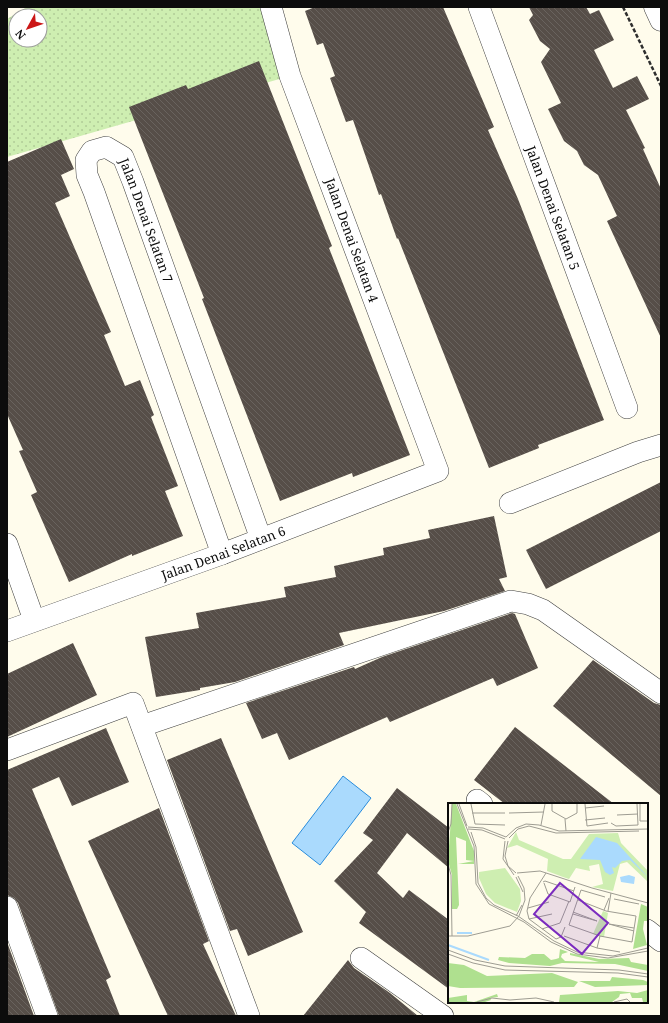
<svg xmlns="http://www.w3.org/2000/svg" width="668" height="1023" font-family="'Noto Serif',serif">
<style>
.grass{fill:url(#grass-dots);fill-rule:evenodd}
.water{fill:#aadafd;stroke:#298cdc}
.building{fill:url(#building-back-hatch)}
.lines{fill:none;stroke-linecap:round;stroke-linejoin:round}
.minor-casing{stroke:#3f3f3f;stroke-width:22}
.tertiary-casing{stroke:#3f3f3f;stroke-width:23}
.path{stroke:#2e2e2e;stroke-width:2.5;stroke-dasharray:4 2;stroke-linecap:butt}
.minor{stroke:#fff;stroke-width:21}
.tertiary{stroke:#fff;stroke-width:22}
.labels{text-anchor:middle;stroke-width:4;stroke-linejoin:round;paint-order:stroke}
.street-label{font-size:13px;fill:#0c0c0c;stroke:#fff}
.inset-river{fill:none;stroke:#aadafd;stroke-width:2}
.inset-road{fill:none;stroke:#9e9c92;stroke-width:1}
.view{fill:#7b2cbf;fill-opacity:0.15;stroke:#7b2cbf;stroke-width:2}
.inset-edge{fill:none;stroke:#0c0c0c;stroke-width:2}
</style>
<defs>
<pattern id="grass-dots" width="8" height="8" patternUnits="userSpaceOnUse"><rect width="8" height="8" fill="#ceeeb1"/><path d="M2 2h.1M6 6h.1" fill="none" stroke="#b0cb97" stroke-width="1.8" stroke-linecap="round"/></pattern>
<pattern id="building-back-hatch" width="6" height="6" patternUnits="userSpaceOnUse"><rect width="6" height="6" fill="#564e48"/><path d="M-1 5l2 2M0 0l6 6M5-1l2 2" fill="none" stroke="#69635e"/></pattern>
</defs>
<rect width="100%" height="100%" fill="#fffcec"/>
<path class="grass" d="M27 7H260L290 76 7 157V19ZM16 16H40V40H16Z"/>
<path class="water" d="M343 776 371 798 320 865 292 843Z"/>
<path class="building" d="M315 7H443L494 127 488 130 518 199 604 420 538 445 539 448 489 468 398 238 397 239 381 194 379 195 353 120 346 122 330 78 335 76 323 43 317 45 305 11Z
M529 7H586L590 14 599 10 614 40 594 50 613 88 637 76 649 99 626 110 645 148 643 149 661 189V338L607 221 617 216 598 175 584 165 577 151 564 141 548 109 561 103 541 62 550 49 540 41 529 20 533 15Z
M259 61 332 246 329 248 410 455 353 477 352 473 280 501 202 299 204 298 129 107 186 85 188 89Z
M61 139 74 169 61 175 70 196 55 203 111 332 104 335 125 386 140 380 154 415 151 417 178 486 165 491 183 536 132 556V554L69 582 31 495 37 492 19 451 23 450 7 414V162Z
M661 482V531L546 589 526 550Z
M494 516 507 577 499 579 505 591 444 611 339 633 344 645 235 682 200 688V690L156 697 145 637 199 628 196 613 286 597 284 587 336 577 334 566 384 555 383 548 430 538 428 530Z
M512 613 515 614 538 668 497 686 493 678 390 722 387 717 289 760 277 733 262 739 246 703 354 667 355 669 382 657Z
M73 643 97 695 7 737V674Z
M593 660 654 703 661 705V796L553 706Z
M515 727 614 804H505L474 780Z
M106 728 129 782 72 806 59 777 32 789 111 977 106 980 120 1016H59L18 903 14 898 7 895V770Z
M221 738 303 932 248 956 237 929 230 931 167 760Z
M397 788 449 828V868L407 833 377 873 403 898 409 890 449 920V989L359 923 366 912 334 881 373 840 363 833Z
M159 808 209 941 203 944 236 1016H168L88 841Z
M7 942 34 1016H7Z
M348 960 354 968 390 993 418 1016H303Z"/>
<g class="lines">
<g class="minor-casing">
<g id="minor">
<path id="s1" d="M479 7 627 408"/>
<path d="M510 503 638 452 661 445"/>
<path d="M7 544 34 620"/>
<path id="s2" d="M222 554 94 192 87 175 86 160 92 151 106 147 123 157 133 182 261 539"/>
<path id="s3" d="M7 631 222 554 438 471 290 76 271 7"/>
<path d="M142 726 511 601 528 604 543 610 661 693"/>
<path d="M7 750 133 703 249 1016"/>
<path d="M477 800 482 804"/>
<path d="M7 907 47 1016"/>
<path d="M647 930 661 941"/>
<path d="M361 958 443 1016"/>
</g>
</g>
<g class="tertiary-casing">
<path id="tertiary" d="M655 7 661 20"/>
</g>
<path class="path" d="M623 7 661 86"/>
<use href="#minor" class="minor"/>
<use href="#tertiary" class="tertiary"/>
</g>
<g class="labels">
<g class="street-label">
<text dy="5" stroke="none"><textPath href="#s1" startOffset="214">Jalan Denai Selatan 5</textPath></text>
<text dy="5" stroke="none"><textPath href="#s2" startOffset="530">Jalan Denai Selatan 7</textPath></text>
<text transform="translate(352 240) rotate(70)" y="5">Jalan Denai Selatan 4</text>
<text dy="5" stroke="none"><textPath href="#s3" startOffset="230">Jalan Denai Selatan 6</textPath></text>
</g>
</g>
<g transform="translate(448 803)">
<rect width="200" height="200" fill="#fffcec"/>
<path d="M68 29 71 37 115 56H123L141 31 170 30 173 40 200 68V79L179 59 172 61 165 88 144 84 155 81 151 61 141 63 142 68 128 65 121 76 115 74 99 68 100 56 69 42 59 45ZM57 65 72 86 73 98 69 109 47 100 38 91 31 75V69ZM155 108 160 110 156 134 145 131Z" fill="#ceeeb1"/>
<path d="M4 1H8L26 48V61H10L26 58 18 57V38L8 34 11 102 9 106H4V72L0 58ZM193 101 200 104V118H196L195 126 199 142 185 146ZM112 146 120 149 114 151 113 154 117 158 151 159 122 152V150L151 156 181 155 183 159 200 162V168L167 161 114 160 102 163 61 160 50 157 51 154 77 155 84 151H96L103 157 108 156 111 155ZM0 160 16 162 39 173 104 170 130 179 126 184 12 185 0 183ZM164 174 195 177 200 179V182L147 184 131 178H162ZM200 187V199H195L194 195H184L182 190 172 191 171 194 164 199H111L112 192 170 188 189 190ZM49 191 50 194 42 195 43 197 37 199H0V195L19 192V198L26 199Z" fill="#afe08f"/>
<path d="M148 34 169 40 200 74 182 57 174 58 167 65 164 64 166 70 162 72 157 69 152 57 132 56ZM181 72 187 74 186 81 173 79 172 74Z" fill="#aadafd"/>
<path class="inset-river" d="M9 130H24M0 142 41 157"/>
<path class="inset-road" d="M9 1 26 43 28 81 41 101 76 119 103 139 129 151 160 155 200 148M11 1 19 23M23 1 27 21 57 22M104 1V8L118 16 129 10V1M137 1 139 23 160 20M192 1V18H200M137 5 156 3M24 10H57M61 10 96 9M169 12 190 11M117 16 118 28M137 17 157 15M163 20 168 23 190 22 189 1M93 22 97 1M20 24 35 25 58 34M20 26 34 27 57 36M0 29 3 21 4 1M23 29 28 44 30 80 38 95 46 102 70 113 106 138 129 149 165 153 200 145M58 34 68 25 78 21 91 22 111 28 200 26M61 35 70 26 81 23 108 30 191 28M57 38 55 56 66 72M60 38 57 53 60 63 68 70M0 61 3 72 4 133M69 70 92 68 144 85 200 100M98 70 82 95 79 108 81 116 108 136 113 134 117 124M68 74 75 89M95 79 97 78 126 88M96 80 100 91 122 99 127 84M166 96 191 101M130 97 158 108 188 113 184 139 152 133 121 122 133 87 157 94M80 105 101 99M156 107 161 95M160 108 163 90M125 111 149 118 125 109M68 113 74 102M81 116 104 111M94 126 112 120 121 98M186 128 161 121 186 125M0 133H20L62 123 71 113 77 97 76 85 70 73M116 133 149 145 172 149M149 145 152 133M0 147 27 157 57 163 171 167 200 171M0 151 25 160 57 167 170 170 200 174M29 199 44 195 62 197 88 195 106 199M166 199 179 196 182 199"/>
<path class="view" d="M112 80 160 120 134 151 86 111Z"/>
<rect width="200" height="200" class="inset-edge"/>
</g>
<rect width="668" height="1023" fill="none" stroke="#0c0c0c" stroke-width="16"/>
<g transform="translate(28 28) rotate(230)"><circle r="19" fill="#ffffff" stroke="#9e9e9e"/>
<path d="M0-3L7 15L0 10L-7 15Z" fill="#cb1616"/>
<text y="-6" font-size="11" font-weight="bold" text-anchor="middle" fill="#0c0c0c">N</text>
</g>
</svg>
